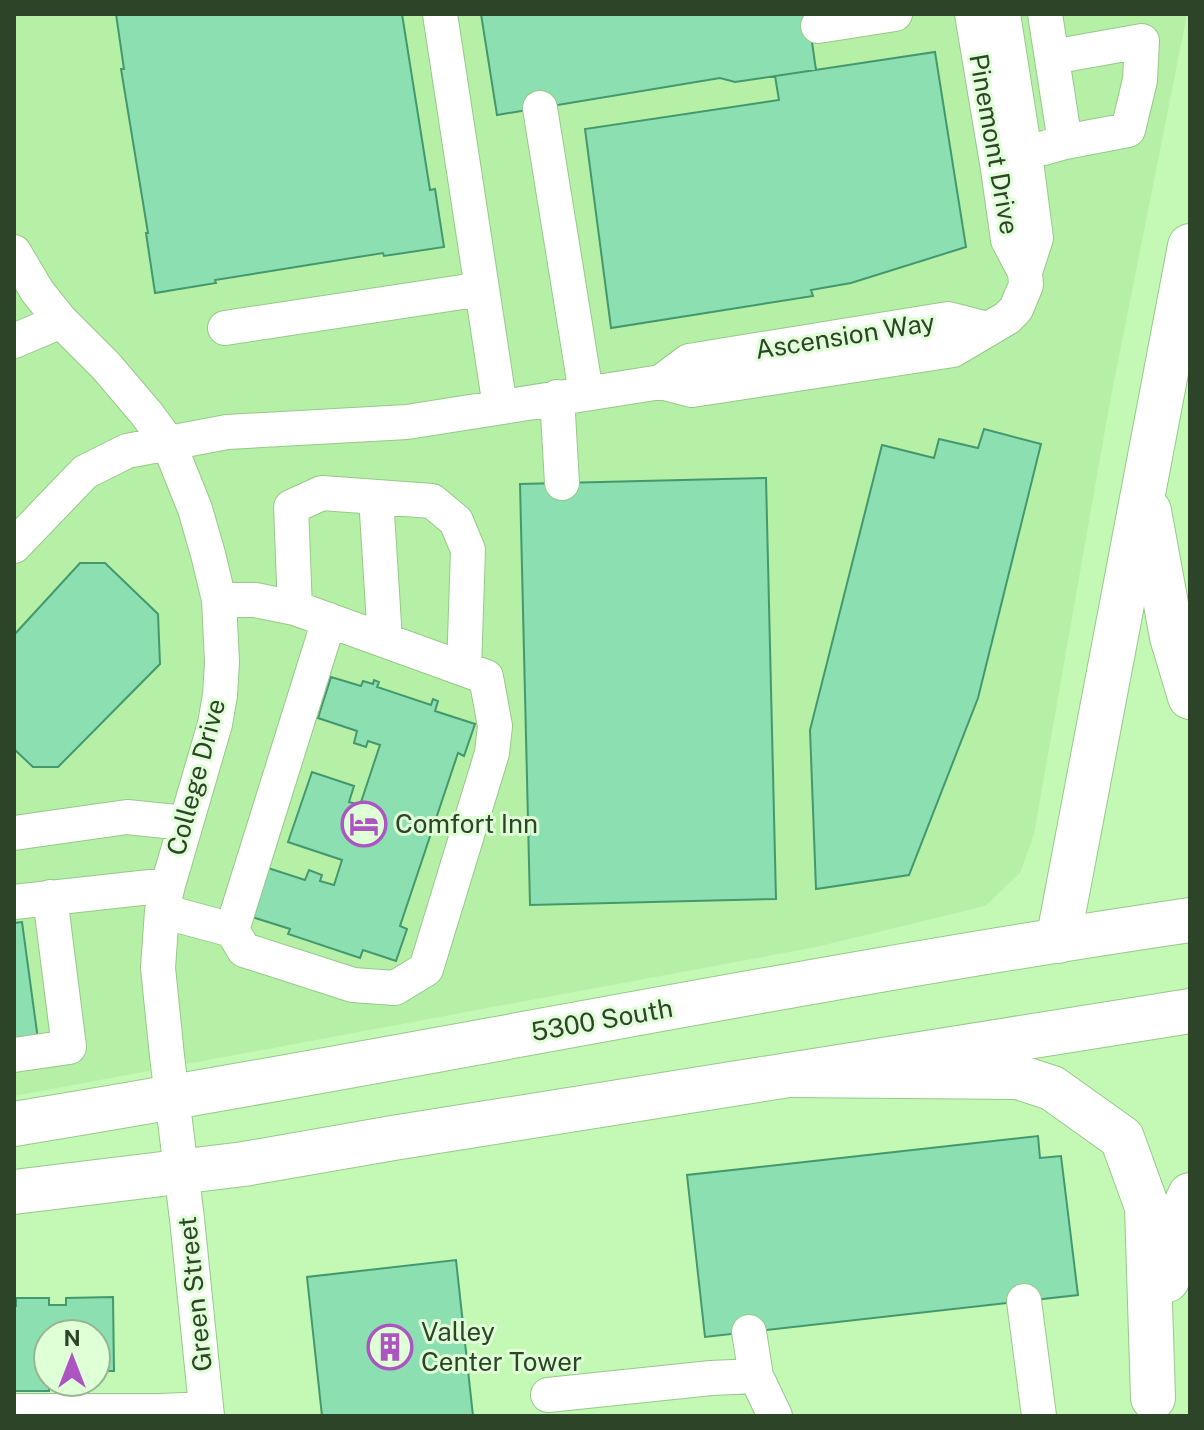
<svg xmlns="http://www.w3.org/2000/svg" width="1204" height="1430" font-family="'Public Sans',sans-serif">
<style>
.built{fill:#b5f0a6}
.building{fill:#8bdfb1;stroke:#44986e;stroke-width:2}
.lines{fill:none;stroke-linecap:round;stroke-linejoin:round}
.minor-casing{stroke:#96c988;stroke-width:36}
.major-casing{stroke:#96c988;stroke-width:46}
.highway-casing{stroke:#96c988;stroke-width:46}
.minor{stroke:#fff;stroke-width:34}
.major{stroke:#fff;stroke-width:44}
.highway{stroke:#fff;stroke-width:44}
.labels{text-anchor:middle;stroke-width:6;stroke-linejoin:round;paint-order:stroke}
.street-label{font-size:26px;fill:#2e4429;stroke:#dfffd6}
.poi-label{font-size:26px;fill:#2e4429;stroke:#dfffd6;text-anchor:start}
</style>
<rect width="100%" height="100%" fill="#c3f8b5"/>
<path class="built" d="M14 14H1187L1109 407 1034 834 1020 873 985 906 816 947 14 1096Z"/>
<path class="building" d="M116 14H402L430 190 435 189 444 247 384 256 383 253 215 280 216 283 155 293 146 233H148L121 69H124Z
M481 14H808L816 70 735 82 720 78 497 115Z
M935 52 966 247 851 283 811 290 813 296 611 328 585 129 779 100 775 76Z
M984 429 1041 444 978 698 909 875 816 889 810 730 882 445 934 458 939 439 978 448Z
M766 478 776 899 530 905 520 484Z
M80 563H105L158 614 160 664 58 767H33L14 749V635Z
M331 677 361 686 363 681 373 684 374 680 379 682 377 687 431 705 433 699 438 701 435 711 475 724 464 756 458 753 400 926 407 929 396 961 363 950 360 958 288 934 290 929 249 916 265 867 305 880 309 870 322 875 320 881 334 885 342 860 288 842 312 772 354 786 349 802 360 805 380 745 368 741 366 747 354 743 357 731 318 718Z
M22 922 39 1047 14 1050V923Z
M1038 1136 1040 1158 1061 1156 1078 1295 705 1337 687 1175Z
M456 1260 473 1416H322L307 1277Z
M113 1297 114 1371H96V1334H48V1382H61V1387H49V1391H15L14 1306H16V1298H49V1305H66V1298Z"/>
<g class="lines">
<g class="minor-casing">
<path id="minor" d="M440 14 500 407
M972 14 998 169 1008 240 1025 272
M818 26 895 14
M1052 57 1142 41 1140 80 1128 130 1065 142
M540 108 586 393
M1044 148 1065 142 1045 14
M14 252 37 291 61 321 106 366 146 413 169 444 195 509 208 554 219 600 222 662 220 695 215 724 168 885 162 911 158 968 167 1056 187 1219 207 1416
M225 328 482 289
M14 341 61 321
M661 382 689 361 948 319 987 329
M557 397 562 483
M376 497 385 640
M14 546 85 472 127 451 227 432 407 422 661 382 692 390 953 350 1007 318 1016 309 1026 285 1025 272 1036 238 1025 154 1003 14
M295 608 291 507 322 493 432 501 456 521 468 550 464 669
M14 833 127 817 185 823
M14 902 168 885
M162 911 232 930 244 950 353 985 395 988 426 969 492 753 495 726 486 677 295 608 255 600H219
M232 930 329 620
M14 1055 69 1047 50 897
M1024 1301 1039 1416
M749 1332 756 1376
M548 1395 711 1378 756 1376 775 1416
M14 1411H160L206 1409"/>
</g>
<g class="major-casing">
<path id="major" d="M14 1124C407 1060 796 978 1190 920
M14 1192 244 1164 393 1138 1190 1011"/>
</g>
<g class="highway-casing">
<path id="highway" d="M1149 511 1172 637 1190 697
M1058 941 1190 246
M788 1075 1018 1077 1052 1088 1122 1138 1147 1207 1153 1398
M1167 1280 1172 1236 1190 1195"/>
</g>
<use href="#minor" class="minor"/>
<use href="#major" class="major"/>
<use href="#highway" class="highway"/>
</g>
<defs>
<g id="hotel-ring" transform="scale(2.3)"><circle r="9.5" fill="#dfffd6" stroke="#ac55c2" stroke-width="1.5"/><path d="M-6-4.5h1.5V1H6V5H4.5V3h-9V5H-6ZM-4 0a1.8 1.8 0 1 1 3.6 0ZM.5 0V-2.5h3Q6-2.5 6 0Z" fill="#ac55c2"/></g>
<g id="building-ring" transform="scale(2.3)"><circle r="9.5" fill="#dfffd6" stroke="#ac55c2" stroke-width="1.5"/><path d="M-4-6H4V6H1V3H-1V6H-4ZM-2.5-4.3h1.7v1.8h-1.7ZM.8-4.3h1.7v1.8H.8ZM-2.5-1h1.7V.8h-1.7ZM.8-1h1.7V.8H.8Z" fill="#ac55c2"/></g>
</defs>
<g fill-rule="evenodd">
<use href="#hotel-ring" x="364" y="824"/>
<use href="#building-ring" x="390" y="1347"/>
</g>
<g class="labels">
<g class="street-label">
<text transform="translate(994 144) rotate(80)" y="9">Pinemont Drive</text>
<text transform="translate(845 336) rotate(-9)" y="9">Ascension Way</text>
<text transform="translate(196 777) rotate(-75)" y="9">College Drive</text>
<text transform="translate(602 1020) rotate(-10)" y="9">5300 South</text>
<text transform="translate(195 1294) rotate(-96)" y="9">Green Street</text>
</g>
<g class="poi-label">
<text x="395" y="833">Comfort Inn</text>
<text x="421" y="1341">Valley<tspan x="421" dy="30">Center Tower</tspan></text>
</g>
</g>
<rect width="1204" height="1430" fill="none" stroke="#2e4429" stroke-width="32"/>
<g transform="translate(72 1358)"><circle r="38" fill="#dfffd6" stroke="#98b491" stroke-width="2"/>
<path d="M0-6L14 30L0 20L-14 30Z" fill="#ac55c2"/>
<text y="-12" font-size="22" font-weight="bold" text-anchor="middle" fill="#2e4429">N</text>
</g>
</svg>
